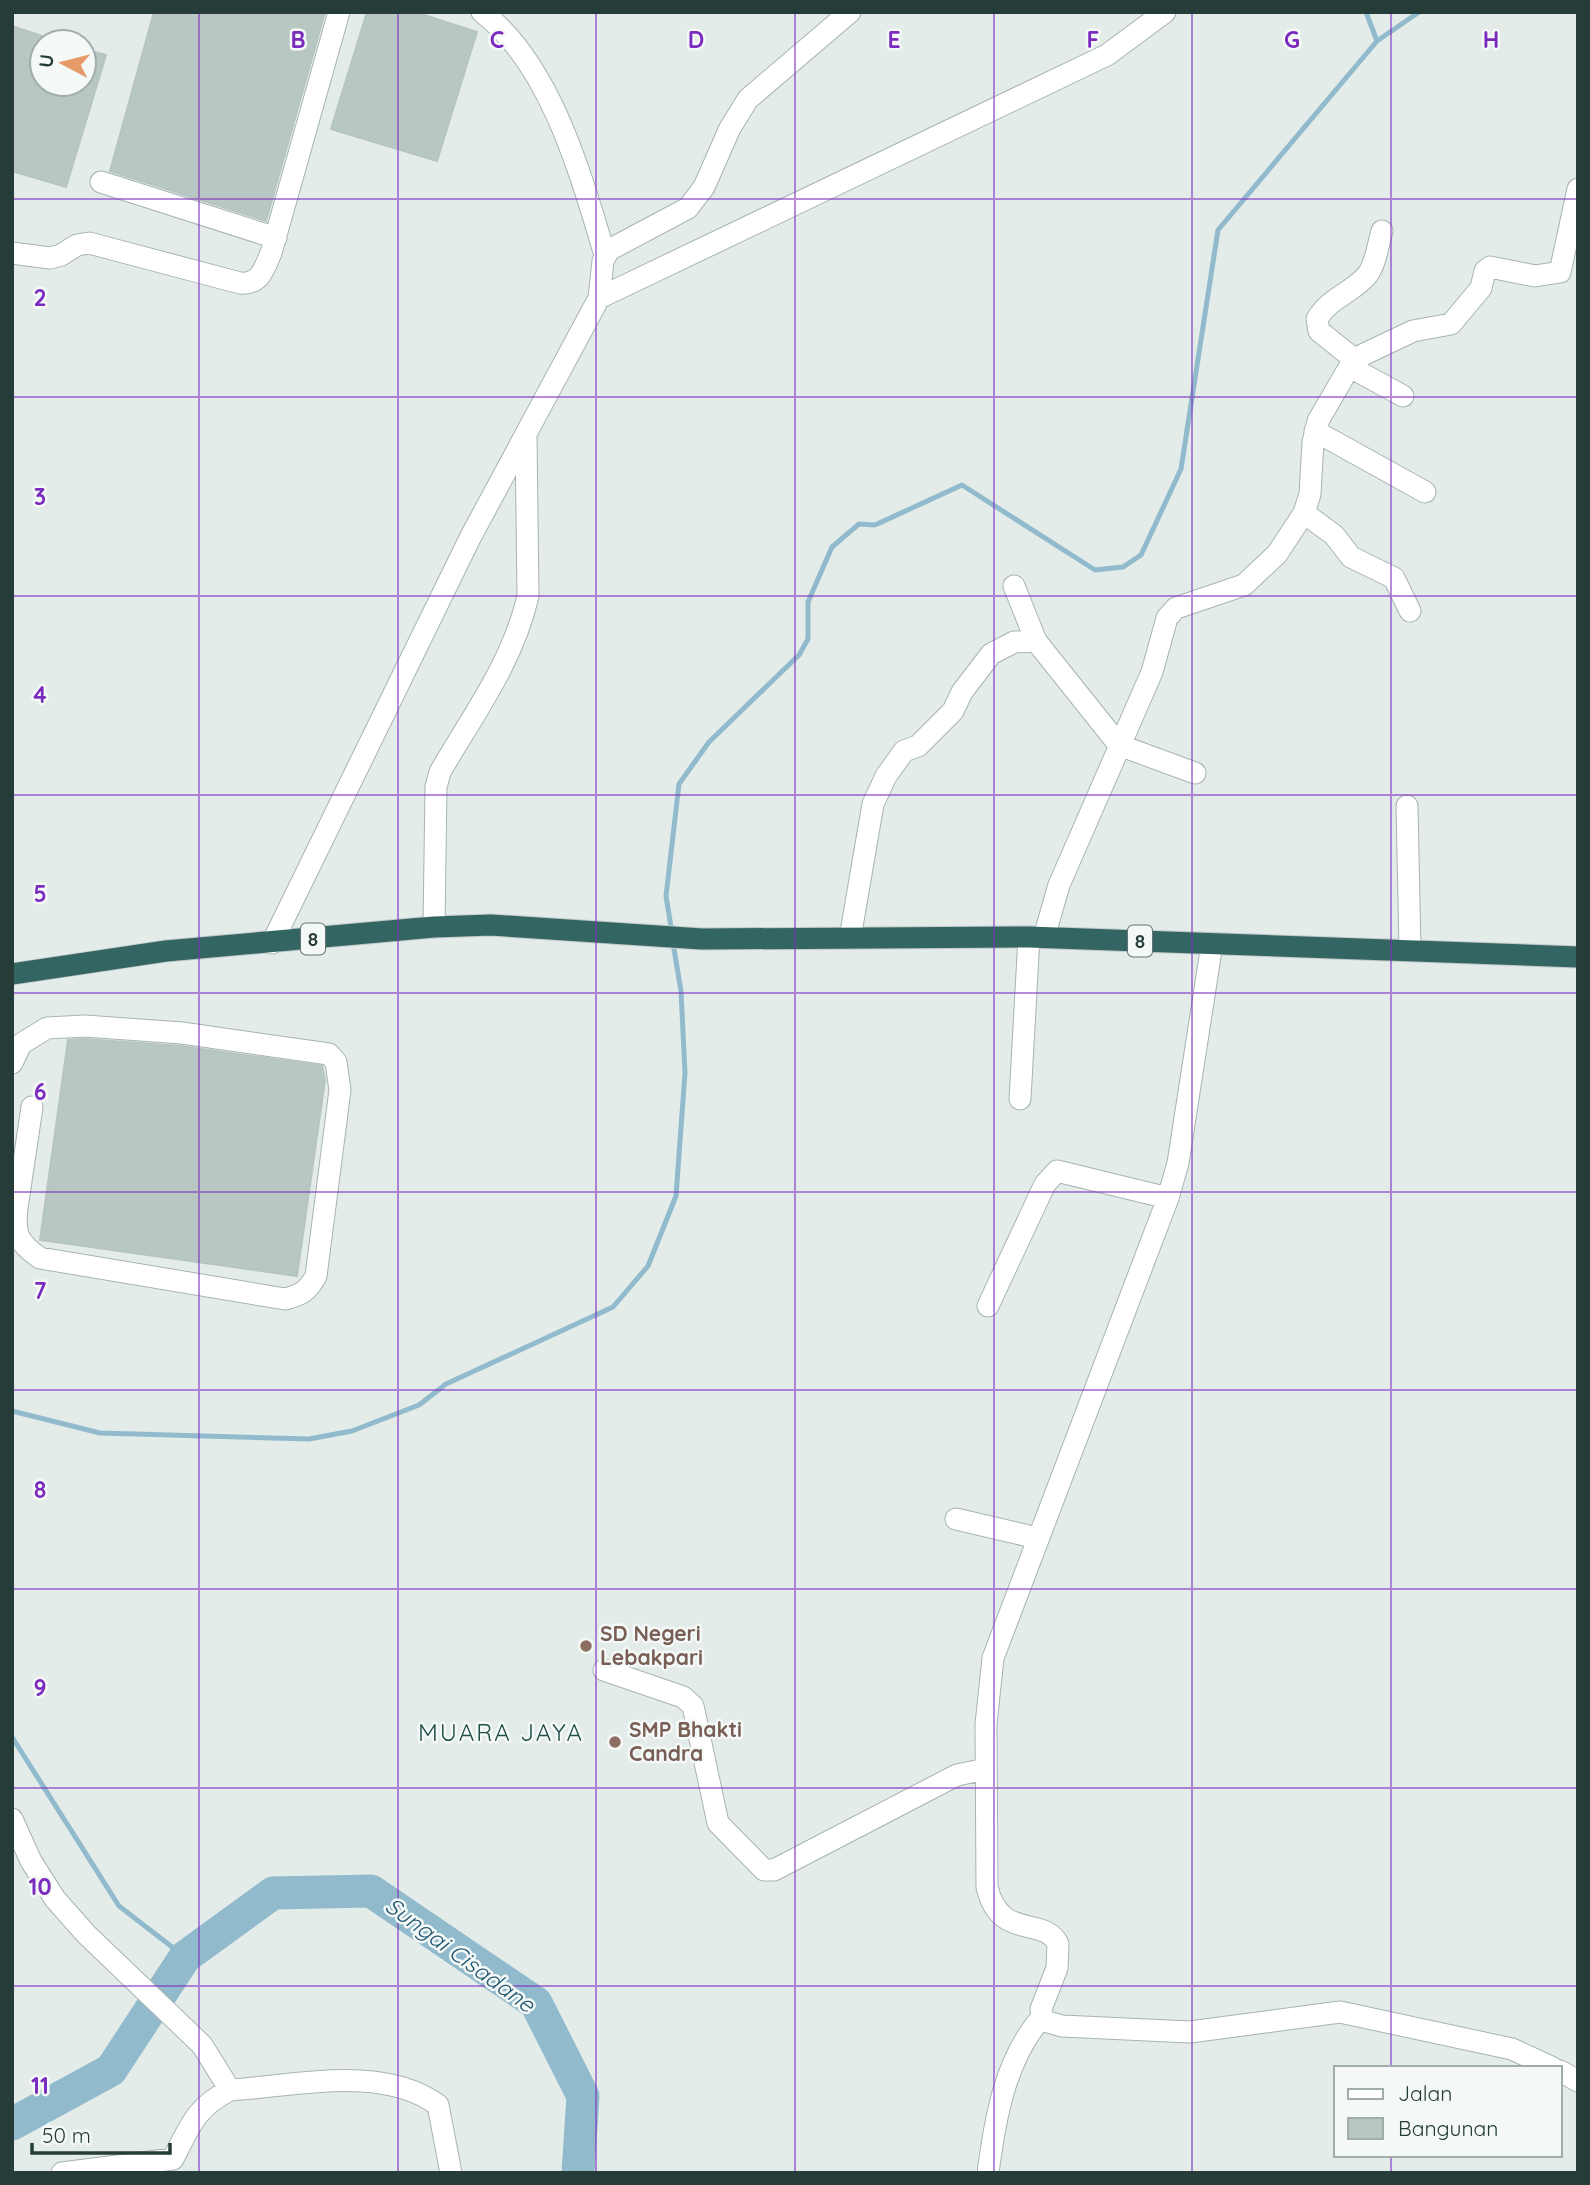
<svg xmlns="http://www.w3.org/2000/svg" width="1590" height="2185" font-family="Quicksand,sans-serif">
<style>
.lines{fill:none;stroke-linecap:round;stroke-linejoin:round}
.stream{stroke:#91bacc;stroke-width:5}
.river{stroke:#91bacc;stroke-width:33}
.building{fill:#b9c7c3;stroke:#b7c5c1;stroke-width:2}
.minor-casing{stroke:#a7b4b1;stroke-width:23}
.highway-casing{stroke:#c2c8c8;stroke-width:23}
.minor{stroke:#fff;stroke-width:21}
.highway{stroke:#336663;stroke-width:21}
.grid{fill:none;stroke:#7b2cbf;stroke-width:2;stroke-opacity:0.55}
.education-dot{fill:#8d6e63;stroke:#f4f9f7;stroke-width:2.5}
.labels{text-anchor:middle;stroke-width:5;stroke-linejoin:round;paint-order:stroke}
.shield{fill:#f4f9f7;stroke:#637572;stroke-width:2}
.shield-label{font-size:19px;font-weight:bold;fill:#253c39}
.education-label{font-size:21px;font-weight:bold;fill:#785e54;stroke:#f4f9f7;text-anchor:start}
.water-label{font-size:23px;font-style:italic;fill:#245a73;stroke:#f4f9f7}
.quarter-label{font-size:24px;letter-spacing:2px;fill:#224d49;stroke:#f4f9f7}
.grid-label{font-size:23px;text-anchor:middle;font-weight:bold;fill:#7b2cbf;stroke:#f4f9f7;stroke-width:5;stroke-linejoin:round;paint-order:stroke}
</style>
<rect width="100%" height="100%" fill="#e4ecea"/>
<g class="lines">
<path class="stream" d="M1366 12 1377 41
M672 933 666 896 679 784 709 742 799 655 808 639V602L832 547 859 524 875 525 962 485 1095 570 1123 567 1141 555 1181 469 1218 230 1377 41 1419 12
M12 1411 100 1433 309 1439 352 1431 419 1405 446 1384 613 1307 648 1266 676 1196 685 1073 681 991 673 943
M12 1737 119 1906 185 1957"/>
<path class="river" d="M12 2124 111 2070 185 1957 273 1893 371 1891 536 2003 583 2096 578 2173"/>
</g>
<path class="building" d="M154 12H325L266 221 110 171Z
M367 12H415L477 32 437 161 331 129Z
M12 26 42 36V84H84V49L106 55 66 187 12 171Z
M85 1039 181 1046 322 1066 325 1080 297 1276 40 1240 68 1040Z"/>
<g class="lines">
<g class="minor-casing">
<path id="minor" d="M482 12C551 64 581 176 605 255
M101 182 276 238
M12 253 50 258 61 255 77 245 89 243 240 283C260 285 264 269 271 253L339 12
M599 298 1107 55 1165 12
M1354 359 1319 331 1317 319C1330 297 1353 293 1368 274 1376 263 1378 244 1382 231
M1350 367 1403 396
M1315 431 1425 492
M1304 513 1334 535 1351 557 1394 578 1410 611
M1014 586 1036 641 1119 745 1195 773
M1407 806 1410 949
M434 927 436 787 440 772C473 715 513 662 528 596L526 434
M1044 937 1059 885 1152 672 1167 618 1176 608 1244 585 1277 554 1304 513 1310 494 1313 442 1318 421 1354 359 1413 331 1451 324 1481 288 1485 271 1490 267 1535 276 1560 272 1578 189
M850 938 873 804 886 776 904 751 918 746 953 711 962 692 991 654 1014 642 1036 641
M272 943 470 538 599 298 603 261 609 250 688 208 704 187 730 128 748 99 850 12
M1212 944 1178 1163 1168 1198 993 1658 986 1724 987 1887C1000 1942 1044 1915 1058 1944L1057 1968 1041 2009 1042 2017 1048 2022 1062 2026 1190 2032 1340 2012 1512 2049 1553 2068
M12 1063 21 1044 47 1028 85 1026 182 1033 329 1054 336 1062 340 1090 316 1276C308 1291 301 1295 285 1299L40 1258C18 1243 14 1234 17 1208L12 1207
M1020 1099 1029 937
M17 1208 32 1107
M988 1306 1045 1184 1057 1171 1168 1198
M956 1519 1037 1538
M604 1670 683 1697 693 1706 718 1823 764 1870H774L957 1775 986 1769
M12 1819 31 1861 55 1899 87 1935 202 2045 230 2090
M1560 2071 1578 2081
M62 2173 173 2159C190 2126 196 2107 230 2090 295 2086 383 2064 438 2105L451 2173
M988 2173C995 2119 1005 2059 1042 2017"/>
</g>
<g class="highway-casing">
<path id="highway" d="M12 974 166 951 434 927 491 925 702 939 1029 937 1578 957"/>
</g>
<use href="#minor" class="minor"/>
<use href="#highway" class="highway"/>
</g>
<path class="grid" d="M199 12V2173M398 12V2173M596 12V2173M795 12V2173M994 12V2173M1192 12V2173M1391 12V2068M12 199H1578M12 397H1578M12 596H1578M12 795H1578M12 993H1578M12 1192H1578M12 1390H1578M12 1589H1578M12 1788H1578M12 1986H1578M1391 2155V2173"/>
<g class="education-dot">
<circle cx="586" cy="1646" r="7"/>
<circle cx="615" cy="1742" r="7"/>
</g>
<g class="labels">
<g class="shield">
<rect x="301" y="923.5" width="24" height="31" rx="5"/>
<rect x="1128" y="925.5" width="24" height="31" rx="5"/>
</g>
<g class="shield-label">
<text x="313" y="946">8</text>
<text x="1140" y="948">8</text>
</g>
<g class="education-label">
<text x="600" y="1641">SD Negeri<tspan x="600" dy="24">Lebakpari</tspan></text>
<text x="629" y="1737">SMP Bhakti<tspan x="629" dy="24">Candra</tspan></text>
</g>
<g class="water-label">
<text transform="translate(460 1955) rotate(36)" y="8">Sungai Cisadane</text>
</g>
<g class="quarter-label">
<text x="501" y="1741">MUARA JAYA</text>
</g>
</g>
<g class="grid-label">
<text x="298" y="48">B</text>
<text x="497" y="48">C</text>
<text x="696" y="48">D</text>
<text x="894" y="48">E</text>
<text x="1093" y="48">F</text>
<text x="1292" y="48">G</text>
<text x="1491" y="48">H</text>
<text x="40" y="306">2</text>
<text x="40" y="505">3</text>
<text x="40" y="703">4</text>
<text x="40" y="902">5</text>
<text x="40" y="1100">6</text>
<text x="40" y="1299">7</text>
<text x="40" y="1498">8</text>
<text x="40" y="1696">9</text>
<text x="40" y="1895">10</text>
<text x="40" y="2094">11</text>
</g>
<rect width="1590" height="2185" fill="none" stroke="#253c39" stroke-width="28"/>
<rect x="1334" y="2066" width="228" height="91" fill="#f4f9f7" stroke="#a1adab" stroke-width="2"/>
<rect x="1348" y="2089" width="35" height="10" fill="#ffffff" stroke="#a1adab" stroke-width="2"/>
<text x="1398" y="2101" font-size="21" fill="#253c39">Jalan</text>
<rect x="1348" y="2118" width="35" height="21" fill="#b9c7c3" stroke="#a1adab" stroke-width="2"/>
<text x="1398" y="2136" font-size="21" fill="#253c39">Bangunan</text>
<g transform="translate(63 63) rotate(277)"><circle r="33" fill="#f4f9f7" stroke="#a1adab" stroke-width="2"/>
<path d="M0-5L12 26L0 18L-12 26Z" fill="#e69a68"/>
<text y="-10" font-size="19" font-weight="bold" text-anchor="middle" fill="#253c39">U</text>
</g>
<path d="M32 2143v10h138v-10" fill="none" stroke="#253c39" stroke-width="3.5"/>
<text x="42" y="2143" font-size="21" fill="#253c39" stroke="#f4f9f7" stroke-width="5" paint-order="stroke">50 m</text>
</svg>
